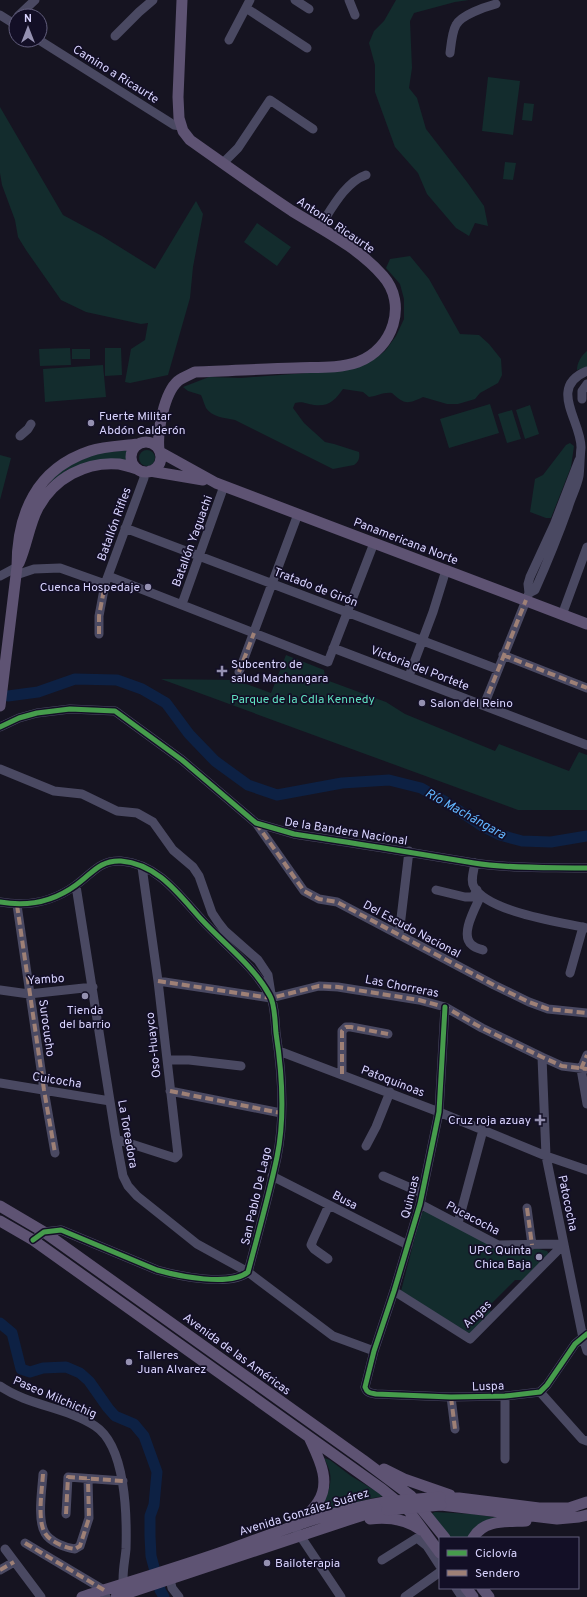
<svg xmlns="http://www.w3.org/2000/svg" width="587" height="1597" font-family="Overpass,sans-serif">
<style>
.green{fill:#132c2d}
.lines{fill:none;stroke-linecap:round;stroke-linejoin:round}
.river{stroke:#0d2144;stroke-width:11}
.minor{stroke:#4a4962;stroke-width:9}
.major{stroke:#5e5373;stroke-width:11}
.major-bridge{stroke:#5e5373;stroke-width:11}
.quiet{stroke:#9e8076;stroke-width:4;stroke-dasharray:8 4;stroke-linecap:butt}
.cycleway-casing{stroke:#130f26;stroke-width:8}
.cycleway{stroke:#469c4c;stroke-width:5}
.poi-dot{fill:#9591b1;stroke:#130f26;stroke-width:1.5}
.labels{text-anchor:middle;stroke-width:3.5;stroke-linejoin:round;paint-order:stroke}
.street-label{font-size:12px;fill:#d9d4ff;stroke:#130f26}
.poi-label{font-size:12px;fill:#d9d4ff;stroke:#130f26;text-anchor:start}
.park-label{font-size:12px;fill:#5fe0c0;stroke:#130f26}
.water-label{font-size:13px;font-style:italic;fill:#62b6ff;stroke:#130f26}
</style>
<rect width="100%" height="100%" fill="#161421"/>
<path class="green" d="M396 0H469L455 2 414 13 410 21 412 68 409 88 417 98 426 129 467 182 484 206 488 226 475 223 469 236 456 228 427 194 418 173 395 147 375 92V65L369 43 374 31 384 21Z
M488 77 520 81 513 135 482 131Z
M524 103 534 104 532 121 522 120Z
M0 107 63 215 102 236 155 269 196 201 203 214 193 267 190 298 168 375 130 383 125 382 131 349 145 340 148 323 141 324 86 312 61 300 26 250 18 237 15 220 2 185 0 173Z
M505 162 516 163 513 180 503 179Z
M257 223 291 247 277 266 244 242Z
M410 256 429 279 460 334 479 335 489 344 501 359 502 375 498 383 480 393 475 399 458 404H447L423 397C408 404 405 405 392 393 383 392 378 396 369 397L363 392 343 389C335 400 329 407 314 405 306 404 303 401 295 403L293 408 304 423 325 442 334 444 359 452C360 457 359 462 354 465L333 469 235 420C225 418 212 417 206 408 204 404 203 399 201 395L188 391 183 387 209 377 241 378 333 371 376 358 385 351 396 336 404 319V299L400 284 386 268 390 259Z
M70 348 71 365 40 366 39 349Z
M105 348H121L122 375 105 376Z
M72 349H90V359H72Z
M587 351V367L577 370C577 363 581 356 587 351Z
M103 365 106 397 45 402 43 369Z
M490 404 499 433 449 448 440 419Z
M530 405 539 434 525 439 516 410Z
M512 410 521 439 507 443 498 414Z
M570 443 574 446 571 467 551 518H546L530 512 535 479 543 475 566 445Z
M130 450 129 462 82 465 67 470 51 482V478L71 464 98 453Z
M139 458a8 8 0 1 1 16 0a8 8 0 1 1-16 0Z
M0 455 11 458 0 500Z
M286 655 324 670 325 677 329 681 386 702 405 714 495 751 499 744 569 771 579 752 587 755V810H518L161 679 235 680 271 693Z
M425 1210 497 1248 539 1249 547 1251 549 1254 524 1280H515L487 1308 492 1312 470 1334 401 1291 421 1214Z
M324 1458 330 1460 351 1476 384 1496 368 1499 313 1515C323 1504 333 1489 330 1473 329 1468 326 1462 324 1458Z
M435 1512 473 1514 501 1518 481 1523 467 1538H450L431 1514Z"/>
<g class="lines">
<path class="river" d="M8 696 38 692 75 679 117 680 142 689 166 703 189 734 215 761 248 785 277 795 342 783 389 780 421 788 446 802 482 826 500 835 522 841 551 842 587 836
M0 1323 12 1333 21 1369 30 1372 43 1368 66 1367 80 1373 89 1381 108 1408 115 1416 134 1424 144 1436 157 1472 154 1505 150 1516V1536L151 1556 160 1590 164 1597"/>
<path class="minor" d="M295 0 309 9
M349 0 355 15
M246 8 307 48
M0 15 16 25
M18 16 35 0
M115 36 139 12 153 0
M39 40 174 125 181 126
M229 40 250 0
M450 53C451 45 452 32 456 25 461 15 485 7 496 4
M223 163 238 148 270 100 313 129
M319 228C331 210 345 182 366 175
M582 399V391L587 384
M20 436 28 429 31 424
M125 528 497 669
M16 575 34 569 60 568 105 584
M0 576 17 567
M108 576 328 662 374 543
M529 593 535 590C547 563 558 536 568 508 571 497 577 487 579 476 580 470 580 455 581 448 582 422 547 387 587 371
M182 604 224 486
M562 615 587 547
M99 634V616L105 584 144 478 143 471
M333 648 587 745
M503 655 587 688
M239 672 298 514
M409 676 433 612 446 570
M484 705 529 593 528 584 530 577 554 525 579 460
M0 727 19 718 37 713 70 709 115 711 182 760 256 823 294 834C354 843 414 853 474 863 509 869 551 867 587 868
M0 769 54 791 82 794 117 811 137 813 153 822 173 850 193 867 199 876 212 913 218 922 225 931 258 960 268 975 271 994
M256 823 304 891 319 899 337 902 494 985 529 1002 548 1009 587 1013
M475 863C474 870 470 881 474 887 488 912 560 922 587 928
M76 886 116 1139 123 1176 128 1186 137 1196 197 1244 248 1272 333 1336 374 1351
M436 890 465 897H473L477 890
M481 895C476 907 459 935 472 945 475 948 480 949 483 950
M0 902C28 907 53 902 76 885 92 874 99 860 121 861 158 864 179 895 202 920 225 945 254 966 270 996 275 1004 275 1023 276 1033 282 1072 285 1118 277 1157 269 1195 258 1234 248 1272 230 1287 178 1276 157 1270L61 1230 44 1232 33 1240
M17 905 44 1090 55 1153
M399 935 409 851
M570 973 583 927
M158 981 271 998 319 986 338 987 419 1000 445 1007 482 1028 542 1057 562 1066 587 1069
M0 990 29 994 93 987
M445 1007 439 1112 420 1204 394 1291 374 1351 365 1387C367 1393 370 1393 376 1394L451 1397 505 1396 540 1392 547 1385 575 1344 587 1334
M279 1051 439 1112 546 1156 587 1170
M587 1055 581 1069 587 1104
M542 1057 546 1156 583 1338 587 1351
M167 1060H189L241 1066
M342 1074V1031L346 1027H351L388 1034
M0 1083 110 1101
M170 1091 281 1113
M116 1139 175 1158 178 1155 158 981 142 867
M366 1146 376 1127 390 1092
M272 1176 408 1245
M383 1176 422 1193
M420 1204 498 1245 564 1244
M527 1208 532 1245
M458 1223 483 1130
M328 1259 314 1249 311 1245 313 1240 329 1205
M394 1291 470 1339 564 1244
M0 1386C29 1406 66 1407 95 1426 126 1446 127 1516 126 1549 125 1562 121 1576 124 1589
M540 1392 582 1439 587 1441
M451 1397 455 1429
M505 1459V1396
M43 1474C42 1490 37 1520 45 1533 50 1542 66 1548 75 1549L80 1546 89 1518 88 1479
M66 1514 68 1477 123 1481
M297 1531 341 1597
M25 1543 104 1590 106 1597
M5 1549 41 1597
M382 1560 417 1538 427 1546 440 1566
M0 1570 14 1562
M170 1579 172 1588 179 1597
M456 1588 462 1597
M405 1597 440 1572"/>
<path class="major" d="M131 457a15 15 0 1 1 30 0a15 15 0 1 1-30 0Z
M159 450C157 432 164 393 178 381 183 377 189 375 195 372 228 371 261 369 295 368 315 367 338 369 358 362 393 349 408 304 383 276 359 248 323 230 292 211 257 188 224 164 190 140L183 131 179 118 178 97 182 0
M160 452 216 483 587 624
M150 471 203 480
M19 563C27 545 29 525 38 508 54 478 86 461 119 464 125 465 131 467 137 469
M0 706 17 567C17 514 36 469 90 451 105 446 122 446 138 444
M0 1206 44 1232 363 1460 411 1496 445 1538
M0 1221 33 1240 382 1489 409 1511 440 1553
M384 1469 404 1479 450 1495
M440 1497 459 1498 539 1508H569L587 1502
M441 1505 557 1519 579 1517 587 1515
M370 1519C387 1517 406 1519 421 1530
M296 1525C303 1518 313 1511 318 1502 332 1481 318 1457 309 1437
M473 1538C484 1519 507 1522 526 1521
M466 1588 473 1597
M482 1588 489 1597
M82 1597C129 1582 176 1568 222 1552 275 1533 329 1511 385 1502
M116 1597 351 1519 370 1513 387 1510"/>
<path class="major-bridge" d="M385 1502 440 1497
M387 1510 441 1505"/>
<path class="quiet" d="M99 634V616L105 584
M503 655 587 688
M239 672 254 633
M484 705 526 600
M256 823 304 891 319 899 337 902 494 985 529 1002 548 1009 587 1013
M17 905 44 1090 55 1153
M158 981 271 998 319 986 338 987 419 1000 445 1007 482 1028 542 1057 562 1066 587 1069
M581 1069 587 1055
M342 1074V1031L346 1027H351L388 1034
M170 1091 281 1113
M527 1208 532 1245
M451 1397 455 1429
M43 1474C42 1490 37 1520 45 1533 50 1542 66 1548 75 1549L80 1546 89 1518 88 1479
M66 1514 68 1477 123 1481
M25 1543 104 1590
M0 1570 14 1562"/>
<g class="cycleway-casing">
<path id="cycleway" d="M0 727 19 718 37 713 70 709 115 711 182 760 256 823 294 834C354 843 414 853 474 863 509 869 551 867 587 868
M0 902C28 907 53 902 76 885 92 874 99 860 121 861 158 864 179 895 202 920 225 945 254 966 270 996 275 1004 275 1023 276 1033 282 1072 285 1118 277 1157 269 1195 258 1234 248 1272 230 1287 178 1276 157 1270L61 1230 44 1232 33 1240
M445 1007 439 1112 420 1204 394 1291 374 1351 365 1387C367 1393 370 1393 376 1394L451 1397 505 1396 540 1392 547 1385 575 1344 587 1334"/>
</g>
<use href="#cycleway" class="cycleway"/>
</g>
<g class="poi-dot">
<circle cx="91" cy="423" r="4"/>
<circle cx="148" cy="587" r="4"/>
<path d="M220 665h4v4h4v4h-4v4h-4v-4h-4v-4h4z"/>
<circle cx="422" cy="703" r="4"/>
<circle cx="85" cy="996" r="4"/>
<path d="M538 1114h4v4h4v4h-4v4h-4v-4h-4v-4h4z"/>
<circle cx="539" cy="1257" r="4"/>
<circle cx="129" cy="1362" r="4"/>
<circle cx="267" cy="1563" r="4"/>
</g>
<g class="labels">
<g class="street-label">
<text transform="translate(116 74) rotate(32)" y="4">Camino a Ricaurte</text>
<text transform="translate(336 225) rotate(34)" y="4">Antonio Ricaurte</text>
<text transform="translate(114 524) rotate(-70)" y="4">Batallón Rifles</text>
<text transform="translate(192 541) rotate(-70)" y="4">Batallón Yaguachi</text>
<text transform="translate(406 541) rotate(21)" y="4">Panamericana Norte</text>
<text transform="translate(316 587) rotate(21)" y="4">Tratado de Girón</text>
<text transform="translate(420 668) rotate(21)" y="4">Victoria del Portete</text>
<text transform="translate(346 831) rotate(9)" y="4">De la Bandera Nacional</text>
<text transform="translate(412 929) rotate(28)" y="4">Del Escudo Nacional</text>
<text transform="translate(46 979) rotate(-4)" y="4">Yambo</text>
<text transform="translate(402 986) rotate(11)" y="4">Las Chorreras</text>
<text transform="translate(47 1028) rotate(82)" y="4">Surocucho</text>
<text transform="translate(153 1045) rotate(-96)" y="4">Oso-Huayco</text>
<text transform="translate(57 1080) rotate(9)" y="4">Cuicocha</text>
<text transform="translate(393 1081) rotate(21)" y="4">Patoquinoas</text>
<text transform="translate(128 1134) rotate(80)" y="4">La Toreadora</text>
<text transform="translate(256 1196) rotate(-77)" y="4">San Pablo De Lago</text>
<text transform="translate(410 1197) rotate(-76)" y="4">Quinuas</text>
<text transform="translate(345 1200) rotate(27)" y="4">Busa</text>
<text transform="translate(568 1203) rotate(78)" y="4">Patococha</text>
<text transform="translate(473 1218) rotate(28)" y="4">Pucacocha</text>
<text transform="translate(477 1314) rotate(-44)" y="4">Angas</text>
<text transform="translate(237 1354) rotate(36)" y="4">Avenida de las Américas</text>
<text transform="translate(488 1386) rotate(-2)" y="4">Luspa</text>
<text transform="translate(55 1397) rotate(23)" y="4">Paseo Milchichig</text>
<text transform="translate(304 1512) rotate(-17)" y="4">Avenida González Suárez</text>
</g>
<g class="poi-label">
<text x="99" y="420">Fuerte Militar<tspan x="99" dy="14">Abdón Calderón</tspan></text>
<text x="140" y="591" text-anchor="end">Cuenca Hospedaje</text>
<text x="231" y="668">Subcentro de<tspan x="231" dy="14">salud Machangara</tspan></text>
<text x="430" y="707">Salon del Reino</text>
<text x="85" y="1014" text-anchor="middle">Tienda<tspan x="85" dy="14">del barrio</tspan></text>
<text x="531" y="1124" text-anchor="end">Cruz roja azuay</text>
<text x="531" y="1254" text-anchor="end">UPC Quinta<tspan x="531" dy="14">Chica Baja</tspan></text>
<text x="137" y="1359">Talleres<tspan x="137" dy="14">Juan Alvarez</tspan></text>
<text x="275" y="1567">Bailoterapia</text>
</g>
<g class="park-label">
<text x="303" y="703">Parque de la Cdla Kennedy</text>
</g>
<g class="water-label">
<text transform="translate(466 813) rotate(29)" y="5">Río Machángara</text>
</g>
</g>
<rect x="439" y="1537" width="140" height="52" fill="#130f26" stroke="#625e7d"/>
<rect x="447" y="1550" width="20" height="6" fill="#469c4c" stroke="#625e7d"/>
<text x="475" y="1557" font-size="12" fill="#d9d4ff">Ciclovía</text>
<rect x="447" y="1570" width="20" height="6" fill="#9e8076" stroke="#625e7d"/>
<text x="475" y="1577" font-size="12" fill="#d9d4ff">Sendero</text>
<g transform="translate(28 28)"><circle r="19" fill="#130f26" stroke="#625e7d"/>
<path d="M0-3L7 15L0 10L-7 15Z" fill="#9591b1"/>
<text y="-6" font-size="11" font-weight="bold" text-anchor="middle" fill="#d9d4ff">N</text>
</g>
</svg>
